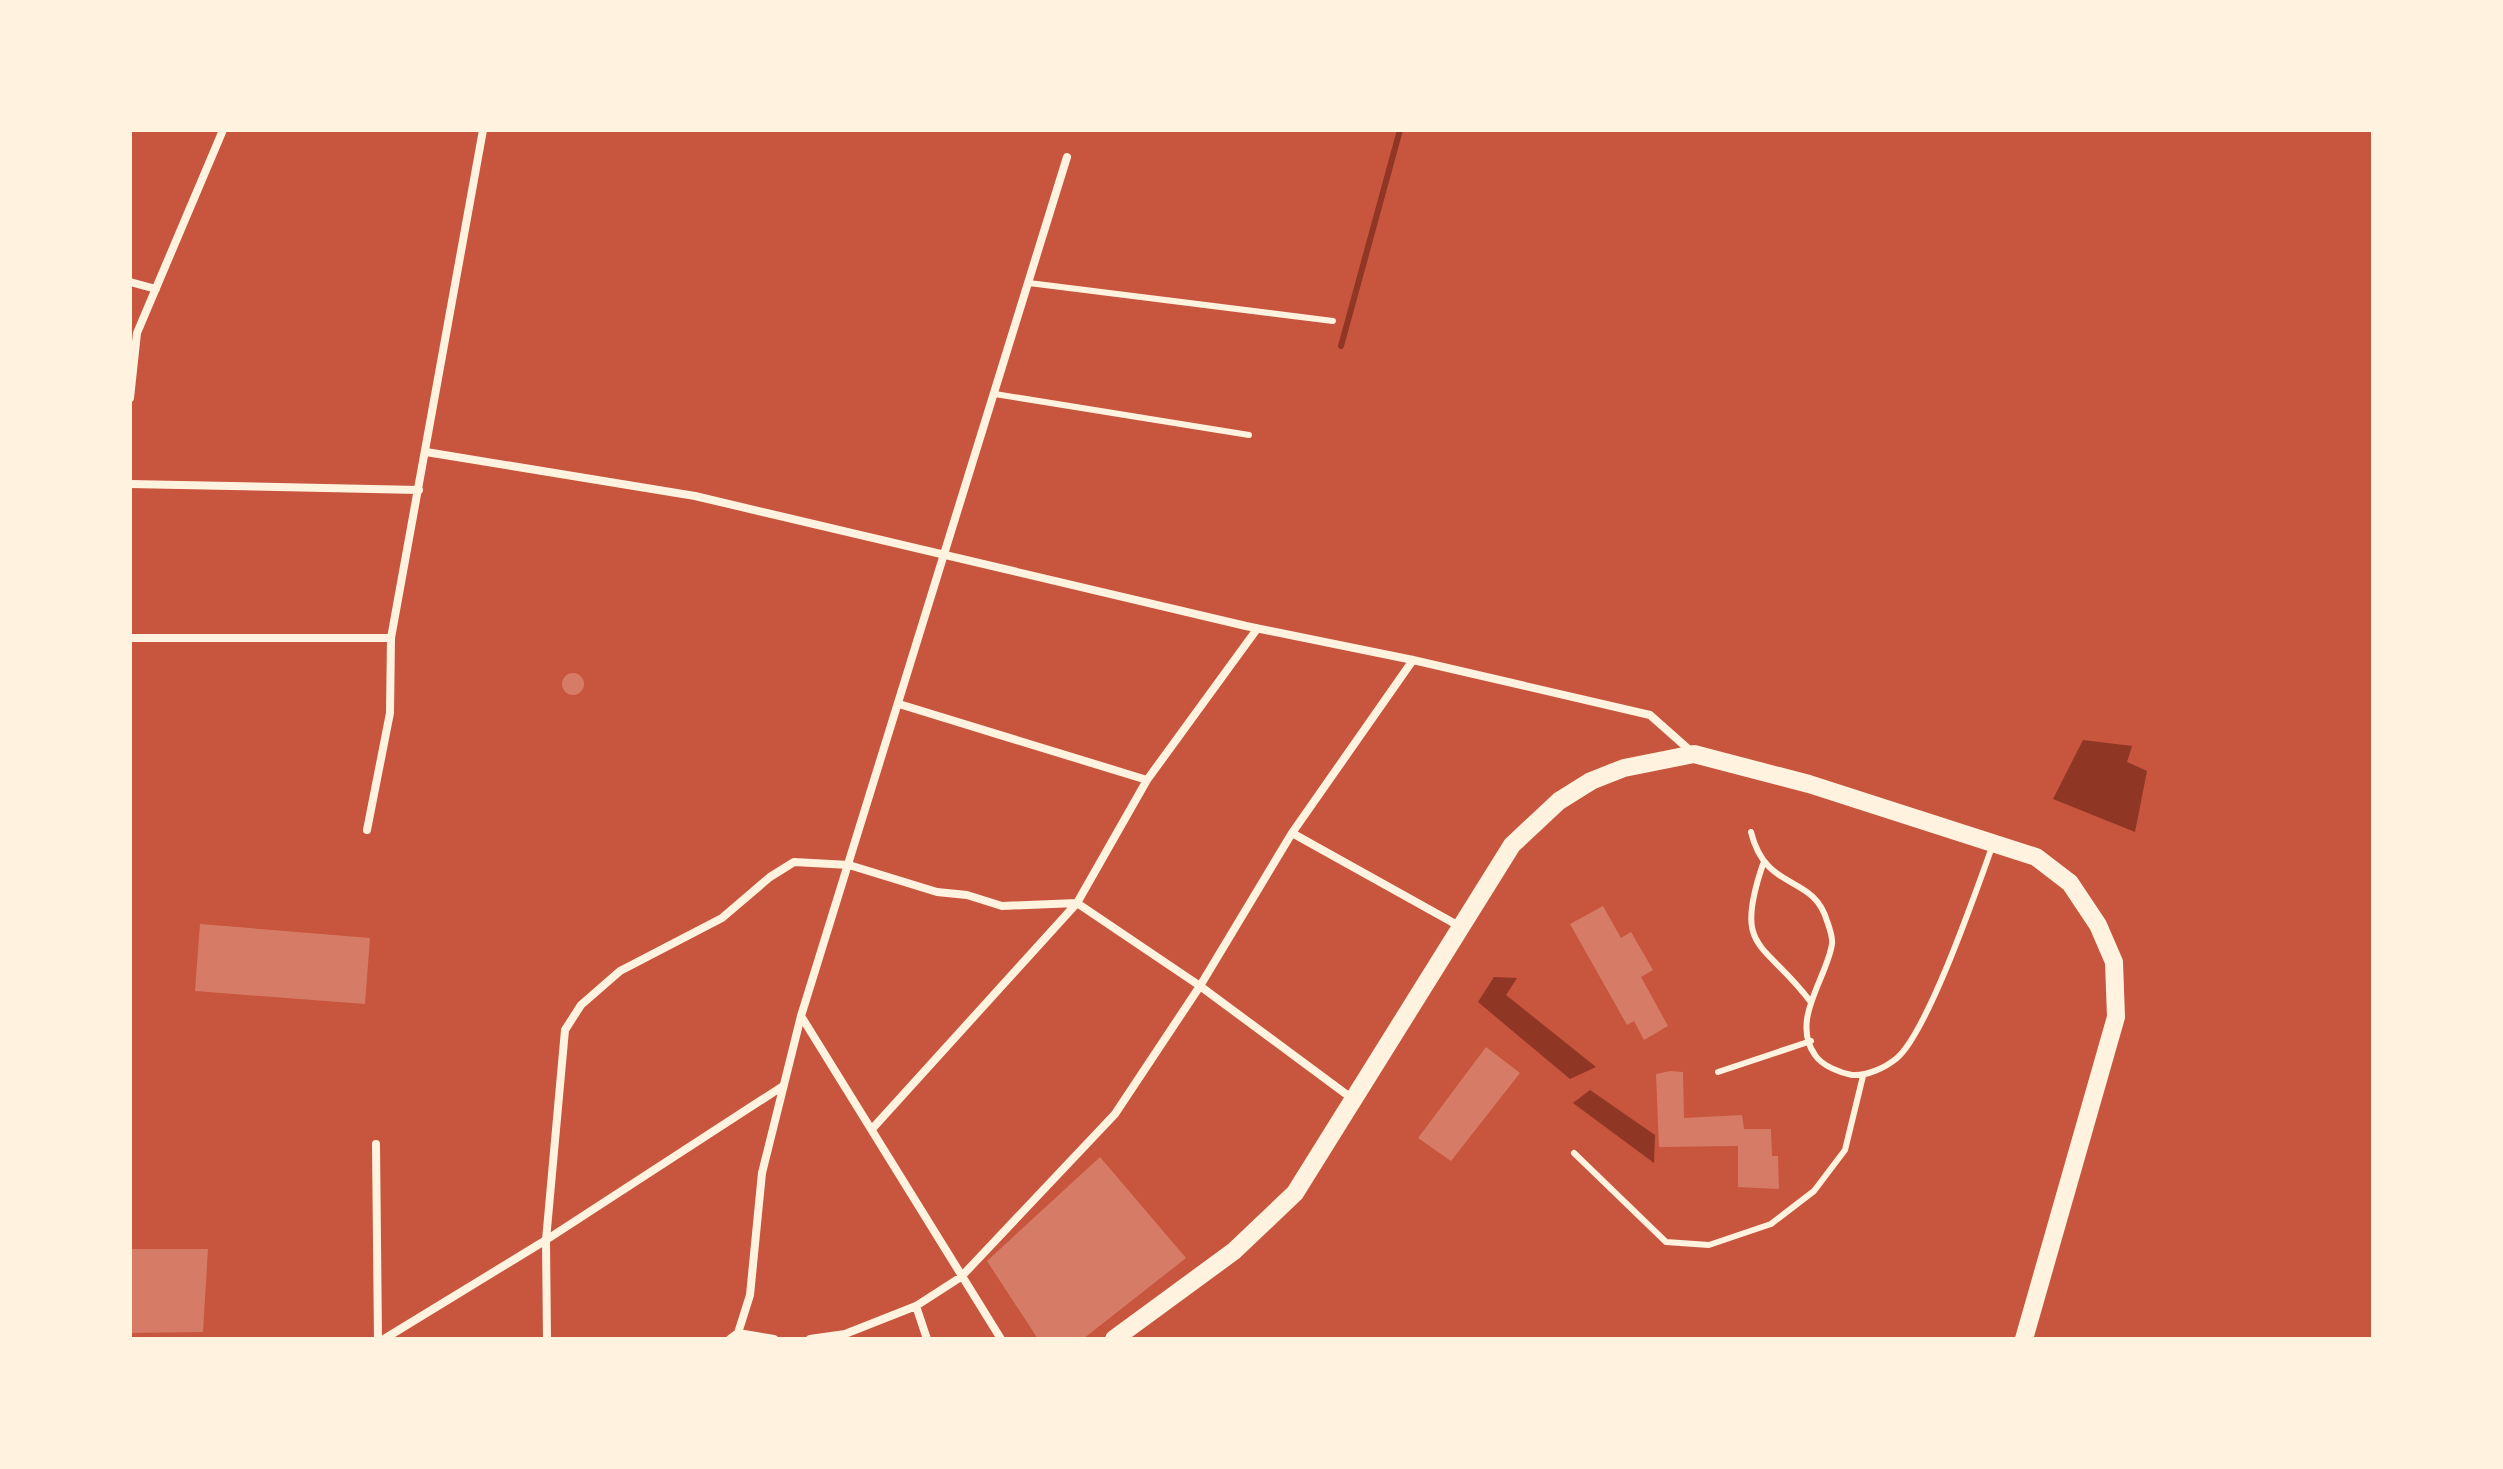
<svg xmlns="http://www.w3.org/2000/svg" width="2503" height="1469" font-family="Commissioner,sans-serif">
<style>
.water{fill:#8f3625}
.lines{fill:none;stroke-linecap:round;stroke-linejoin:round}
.stream{stroke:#8f3625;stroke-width:6}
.building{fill:#d67c66}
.service{stroke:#fff3e0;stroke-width:6}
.minor{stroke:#fff3e0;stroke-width:8}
.trunk{stroke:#fff3e0;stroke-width:18}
</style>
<rect width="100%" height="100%" fill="#c8553d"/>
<path class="water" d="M2083 740 2132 746 2127 762 2147 771 2135 832 2053 799Z
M1494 977 1517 978 1506 995 1596 1067 1570 1079 1478 1002Z
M1590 1090 1655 1135 1654 1163 1573 1103Z"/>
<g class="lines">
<path class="stream" d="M1341 346 1400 130"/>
</g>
<path class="building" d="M562 684a11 11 0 1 1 22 0a11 11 0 1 1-22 0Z
M1603 906 1621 938 1631 932 1653 970 1641 977 1668 1026 1644 1040 1634 1021 1627 1025 1570 924Z
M200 924 370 938 365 1004 195 991Z
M1486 1047 1520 1073 1451 1161 1418 1138Z
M1670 1071 1683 1072 1684 1118 1742 1115 1744 1129H1771L1772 1156H1778L1779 1189 1738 1187V1146L1659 1147 1656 1074Z
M1100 1157 1186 1258 1083 1339H1038L987 1261Z
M130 1249H208L203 1332 130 1333Z"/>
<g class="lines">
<path class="service" d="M1029 283 1333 321
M995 394 1249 435
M1751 832C1766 893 1813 873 1827 921 1829 927 1833 937 1832 944 1827 978 1790 1020 1815 1055 1822 1066 1841 1073 1852 1075 1867 1076 1885 1068 1897 1058 1928 1031 1976 891 1992 847
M1763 864C1733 952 1764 940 1810 1001
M1718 1072 1811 1041
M1574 1153 1666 1242 1709 1245 1771 1224 1814 1191 1845 1150 1863 1076"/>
<path class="minor" d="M130 282 156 289
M130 398 137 333 223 130
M426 452 695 496 1246 626 1413 660 1650 715 1694 754
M130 484 419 490
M130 638H391
M899 704 1147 780
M367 830 390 713 391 638 483 130
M1292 833 1459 926
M801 1016 1001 1339
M872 1129 1077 903 1147 780 1257 629
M376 1144 378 1339
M916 1306 927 1339
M738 1333 774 1339
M384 1339 546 1240 783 1086
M547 1339 546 1240 565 1030 581 1005 620 971 722 918 770 877 794 862 849 865 937 892 967 895 1002 906 1077 903 1200 986 1354 1100
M730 1339 738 1333 750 1295 762 1173 801 1016 1067 157
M810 1339 845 1334 916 1306 961 1277 1115 1114 1200 986 1292 833 1413 660"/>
<path class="trunk" d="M1114 1339 1234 1251 1295 1193 1512 845 1559 801 1591 781 1624 768 1694 754 1809 784 2036 857 2070 883 2098 925 2114 962 2116 1017 2024 1339"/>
</g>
<rect width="2503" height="1469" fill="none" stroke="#fff3e0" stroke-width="264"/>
</svg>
